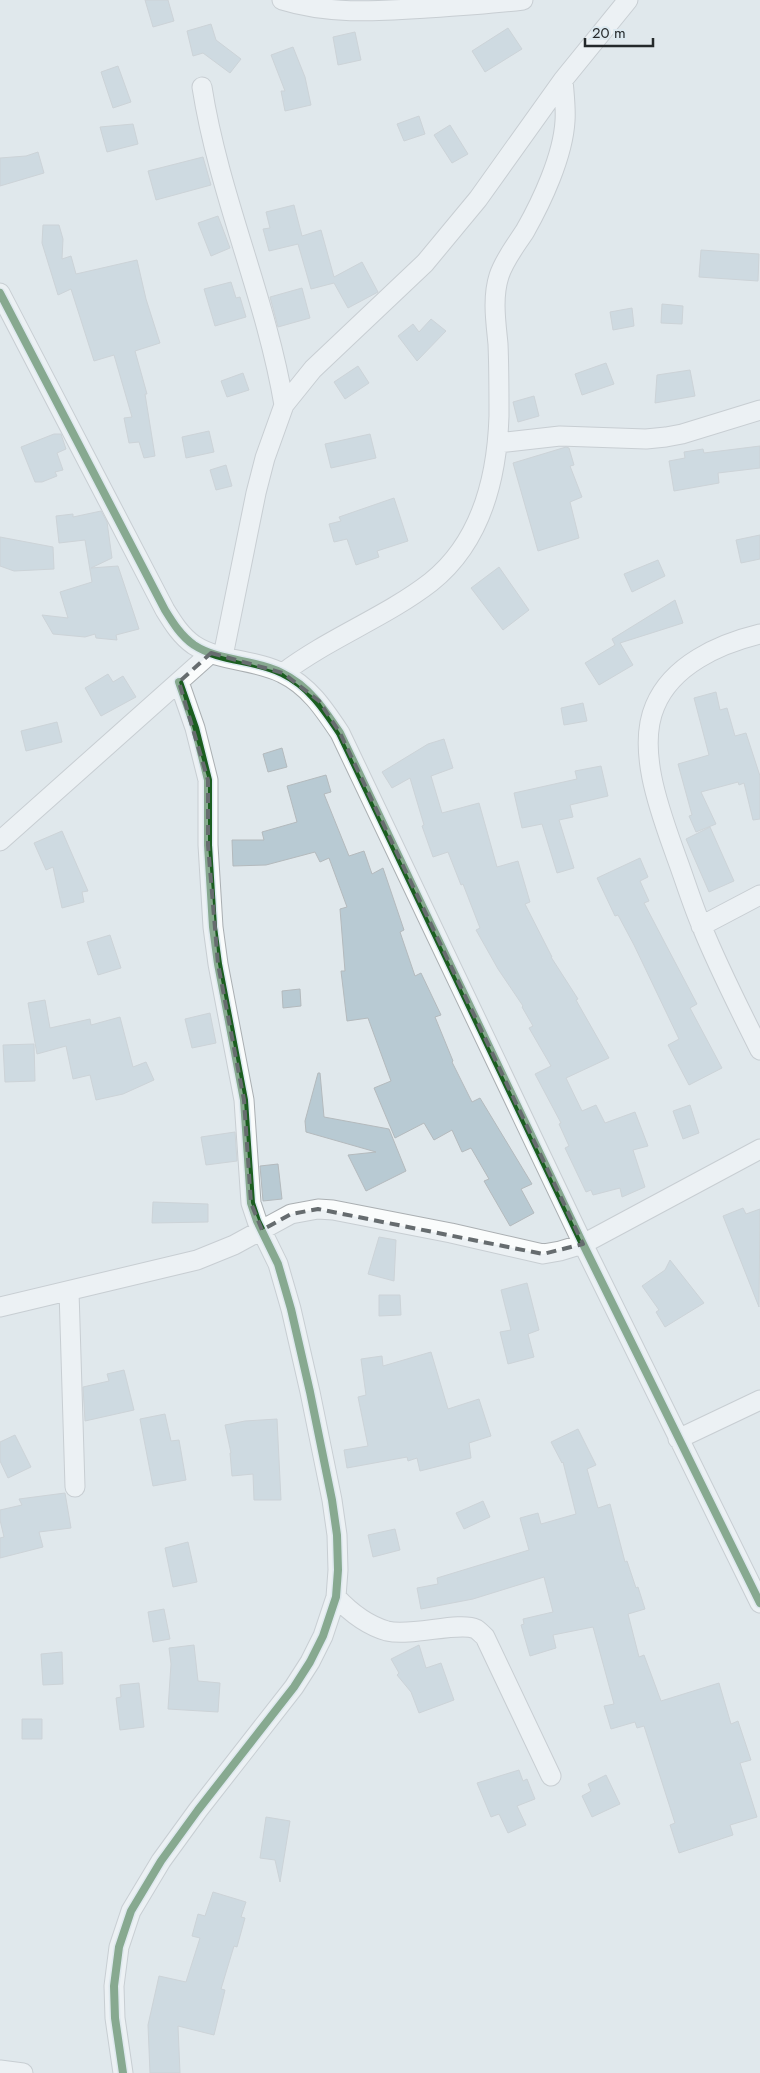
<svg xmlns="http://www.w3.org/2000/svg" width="760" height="2073" font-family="Jost,sans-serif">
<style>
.building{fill:#b8cad3;stroke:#b4babd}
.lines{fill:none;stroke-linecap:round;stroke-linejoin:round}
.street-casing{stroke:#aaafb2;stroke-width:21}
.street{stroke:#fafcfc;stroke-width:19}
.cycleway-casing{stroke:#dce9f0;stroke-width:11}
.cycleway{stroke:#1b5e20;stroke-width:8}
.marked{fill:none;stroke:#666c6f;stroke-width:4;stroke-dasharray:10 6;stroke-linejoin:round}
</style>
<rect width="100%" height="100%" fill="#e0e8ec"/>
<path class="building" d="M145 0H168L174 21 153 27Z
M211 24 216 40 241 59 230 73 203 53 193 56 187 31Z
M508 28 522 49 485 72 472 51Z
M355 32 361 60 338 65 333 37Z
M293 47 305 77 311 105 285 111 281 91H285L271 55Z
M118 66 131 102 113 108 101 72Z
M419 116 425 134 404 141 397 124Z
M133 124 138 144 107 152 100 127Z
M450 125 468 154 452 163 434 135Z
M38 152 44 173 0 186V158L26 156Z
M203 157 211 185 156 200 148 171Z
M294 205 302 236 321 230 334 277 362 262 378 292 348 308 334 283 311 289 298 244 269 251 263 229 270 228 266 212Z
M218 216 230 248 211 256 198 223Z
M43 225H59L63 239 62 259 71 256 76 274 137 260 146 299 160 343 135 351 147 394H145L155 456 144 458 139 442 129 443 124 418 132 417 114 355 94 361 71 289 58 295 42 243Z
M701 250 759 254 758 281 699 277Z
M231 282 236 298 240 297 246 317 215 326 204 289Z
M302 288 310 318 278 327 270 297Z
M662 304 683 306 682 324 661 323Z
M632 308 634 326 613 330 610 312Z
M431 319 446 331 417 361 398 336 413 324 419 332Z
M606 363 614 384 582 395 575 374Z
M358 366 369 383 345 399 334 382Z
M690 370 695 396 655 403 657 375Z
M243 373 249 390 227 397 221 381Z
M534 396 539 416 518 422 513 402Z
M209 431 214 452 186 458 182 437Z
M54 434H61L66 449 57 453 63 470 55 472 57 476 42 482H35L21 447Z
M370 434 376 458 331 468 325 444Z
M760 446V468L718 473 719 483 674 491 669 461 685 458 684 452 703 449 704 453Z
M566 447 569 448 574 465 570 466 582 497 570 502 579 538 538 551 513 463Z
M226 465 232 486 216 490 210 470Z
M394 498 408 541 377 551 379 557 356 565 347 539 334 542 329 524 341 521 339 517Z
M101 511 107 522 112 558 91 568 118 566 139 629 116 635 117 640 96 638 95 634 85 637 53 634 42 615 68 618 60 592 92 582 85 540 59 543 56 516 73 514V517Z
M760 535V559L741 563 736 540Z
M0 537 53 547 54 569 14 571 0 566Z
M658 560 665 576 632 592 624 574Z
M499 567 529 610 503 630 471 588Z
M675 600 683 623 620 643 633 665 599 685 585 663 615 645 612 639Z
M108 674 113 682 123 676 136 697 101 716 85 688Z
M716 692 720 710 727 708 735 736 746 733 760 776V819L753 820 744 783 739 785 738 782 701 792 716 824 696 832 689 816 692 815 678 764 709 755 694 698Z
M583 703 587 721 564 725 561 708Z
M57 722 62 742 26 751 21 731Z
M444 739 453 768 431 776 442 813 479 803 497 867 518 861 530 902 525 904 552 957H551L578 999 576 1000 609 1058 566 1078 582 1111 596 1105 605 1123 635 1112 648 1146 633 1150 645 1187 622 1197 620 1188 593 1195 591 1190 586 1192 565 1148 569 1146 559 1124 561 1123 535 1074 551 1066 529 1028 533 1026 522 1007 523 1006 498 969 476 930 480 928 463 884 461 885 448 852 433 857 422 826 424 825 410 778 392 788 382 772 428 744Z
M282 748 287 767 268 772 263 754Z
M601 766 608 796 570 805 573 817 559 820 574 868 557 873 542 824 522 828 514 793 577 779 575 771Z
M326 775 331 792 324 794 349 856 364 851 372 874 383 868 404 930 400 932 415 976 421 973 441 1015 435 1017 453 1061 452 1062 472 1102 480 1098 532 1184 521 1189 534 1213 510 1226 484 1181 489 1179 471 1148 462 1152 452 1130 434 1140 424 1123 395 1138 374 1088 391 1081 368 1018 347 1021 341 971H345L340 909 347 907 329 858 320 862 315 852 266 865 233 866 232 840H264L262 832 297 822 287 786Z
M710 827 734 881 709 892 686 839Z
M62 831 88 891 82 892 84 902 62 908 53 867 46 870 34 843Z
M640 858 648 877 640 881 649 901 644 903 697 1004 690 1008 722 1068 689 1085 668 1045 679 1039 634 945 618 915 615 916 597 878Z
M110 935 121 968 98 975 87 942Z
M300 989 301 1006 283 1008 282 991Z
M45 1000 50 1028 90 1019 91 1025 120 1017 133 1067 146 1062 154 1080 123 1094 96 1100 90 1075 73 1079 66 1046 37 1054 28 1003Z
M210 1013 216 1043 192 1048 185 1019Z
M34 1044 35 1081 5 1082 3 1045Z
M318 1073H320L324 1117 389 1129 406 1171 366 1191 348 1155 376 1152 306 1132 305 1121Z
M690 1105 699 1133 683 1139 673 1111Z
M235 1132 237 1161 206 1165 201 1137Z
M278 1164 282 1199 263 1201 260 1166Z
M153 1202 208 1204V1222L152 1223Z
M743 1208 746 1214 760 1209 759 1307 723 1216Z
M379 1237 396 1240 394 1281 368 1274Z
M670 1260 704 1303 665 1327 656 1312 659 1310 642 1286 665 1270Z
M527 1283 539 1330 528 1334 534 1357 508 1364 500 1332 511 1330 501 1290Z
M379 1295H400L401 1315 379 1316Z
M431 1352 448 1409 479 1399 491 1436 469 1443 471 1458 420 1471 417 1458 408 1461 407 1457 347 1468 344 1450 368 1446 358 1397 366 1395 361 1359 382 1356 383 1366Z
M124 1370 134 1410 85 1421 83 1387 109 1381 107 1374Z
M165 1414 171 1441 179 1440 186 1480 153 1486 140 1419Z
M277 1419 281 1500H254L253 1474 232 1476 230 1453H231L225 1425 245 1421Z
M578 1429 596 1465 587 1469 598 1508 610 1504 625 1562 627 1561 636 1588 638 1587 645 1609 628 1614 639 1657 644 1655 661 1701 719 1683 731 1724 738 1721 751 1760 740 1763 757 1817 730 1825 733 1835 679 1853 670 1825 675 1823 644 1726 637 1728 635 1722 611 1729 604 1706 614 1704 593 1627 553 1635 556 1648 530 1656 521 1625 524 1624 523 1619 553 1612 544 1577 473 1599 421 1609 417 1588 438 1584 437 1578 529 1550 520 1518 538 1513 541 1524 576 1514 563 1462 562 1463 551 1442Z
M15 1435 31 1467 8 1478 0 1461V1442Z
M65 1493 71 1528 39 1532 43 1547 0 1558V1538L4 1537 0 1520V1510L22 1505 19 1499Z
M483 1501 490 1517 464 1529 456 1513Z
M395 1529 400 1550 373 1557 368 1535Z
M188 1542 197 1582 173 1587 165 1548Z
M164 1609 170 1639 153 1642 148 1612Z
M194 1645 198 1681 220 1683 218 1712 168 1709 171 1664 169 1648Z
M419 1645 426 1668 441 1663 454 1700 419 1713 411 1692 397 1675 399 1673 391 1659Z
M62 1652 63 1684 43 1685 41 1654Z
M139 1683 144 1727 120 1730 116 1698 121 1697 120 1685Z
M22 1719H42V1739H22Z
M519 1770 523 1781 527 1779 535 1799 517 1806 526 1825 508 1833 499 1814 491 1817 477 1783Z
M606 1775 620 1804 592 1817 582 1796 591 1791 588 1784Z
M266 1817 290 1821 280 1882 275 1860 260 1858Z
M213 1892 246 1902 241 1917 245 1918 237 1947 234 1946 221 1989 225 1990 214 2035 178 2026 180 2073H150L148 2025 159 1976 186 1982 200 1938 192 1936 198 1914 205 1916Z"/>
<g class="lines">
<g class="street-casing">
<path id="street" d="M282 0C330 15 378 11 427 8 459 6 491 4 523 0
M202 87C219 196 266 297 284 405
M0 293 165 610C173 623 181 636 194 645 220 662 255 659 282 673 309 686 324 709 340 733L583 1244 760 1603
M498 443 560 436 646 439 666 437 682 434 760 410
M760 634C719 644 672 665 655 706 636 750 661 814 676 856 685 880 692 904 702 927 719 969 740 1010 760 1050
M223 656 256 493 265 458 284 405 313 369 425 263 478 199 563 80 628 0
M283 673C329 638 386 617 431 582 481 542 497 477 499 416 499 392 499 368 498 344 496 323 492 298 499 276 504 260 516 245 525 231 542 201 563 156 565 121 566 108 564 93 563 80
M0 841 211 653
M701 926 760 895
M69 1291 75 1487
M0 1307 197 1260 234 1245 291 1214 318 1209 333 1210 451 1233 543 1254 560 1251 583 1244 760 1149
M678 1439 760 1400
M336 1597C350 1612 366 1625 387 1631 412 1637 459 1621 476 1629 479 1631 482 1634 485 1637L551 1776
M0 2070 23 2073
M123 2073 115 2018 114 1986 119 1947 131 1911 161 1861 198 1810 294 1687 310 1662 323 1636 336 1597 338 1570 337 1535 332 1500 310 1392 291 1309 278 1264 257 1221 251 1203 244 1100 218 964 213 927 208 845V780L195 728 179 682"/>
</g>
<use href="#street" class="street"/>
<g class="cycleway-casing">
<path id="cycleway" d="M0 293 165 610C173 623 181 636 194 645 220 662 255 659 282 673 309 686 324 709 340 733L583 1244 760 1603
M123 2073 115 2018 114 1986 119 1947 131 1911 161 1861 198 1810 294 1687 310 1662 323 1636 336 1597 338 1570 337 1535 332 1500 310 1392 291 1309 278 1264 257 1221 251 1203 244 1100 218 964 213 927 208 845V780L195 728 179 682"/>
</g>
<use href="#cycleway" class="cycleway"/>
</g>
<path d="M0 0H760V2073H0ZM211 653 283 673 319 701 340 733 583 1244 543 1254 318 1209 291 1214 262 1230 251 1203 244 1100 218 964 208 845V780L179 682Z" fill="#e0e8ec" fill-opacity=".55" fill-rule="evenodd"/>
<path class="marked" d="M211 653 283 673 319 701 340 733 583 1244 543 1254 318 1209 291 1214 262 1230 251 1203 244 1100 218 964 208 845V780L179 682Z"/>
<path d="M585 38v8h68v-8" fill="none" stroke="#24292b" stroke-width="2.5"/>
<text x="592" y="38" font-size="15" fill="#24292b" stroke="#dce9f0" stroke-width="4" paint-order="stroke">20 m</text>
</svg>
